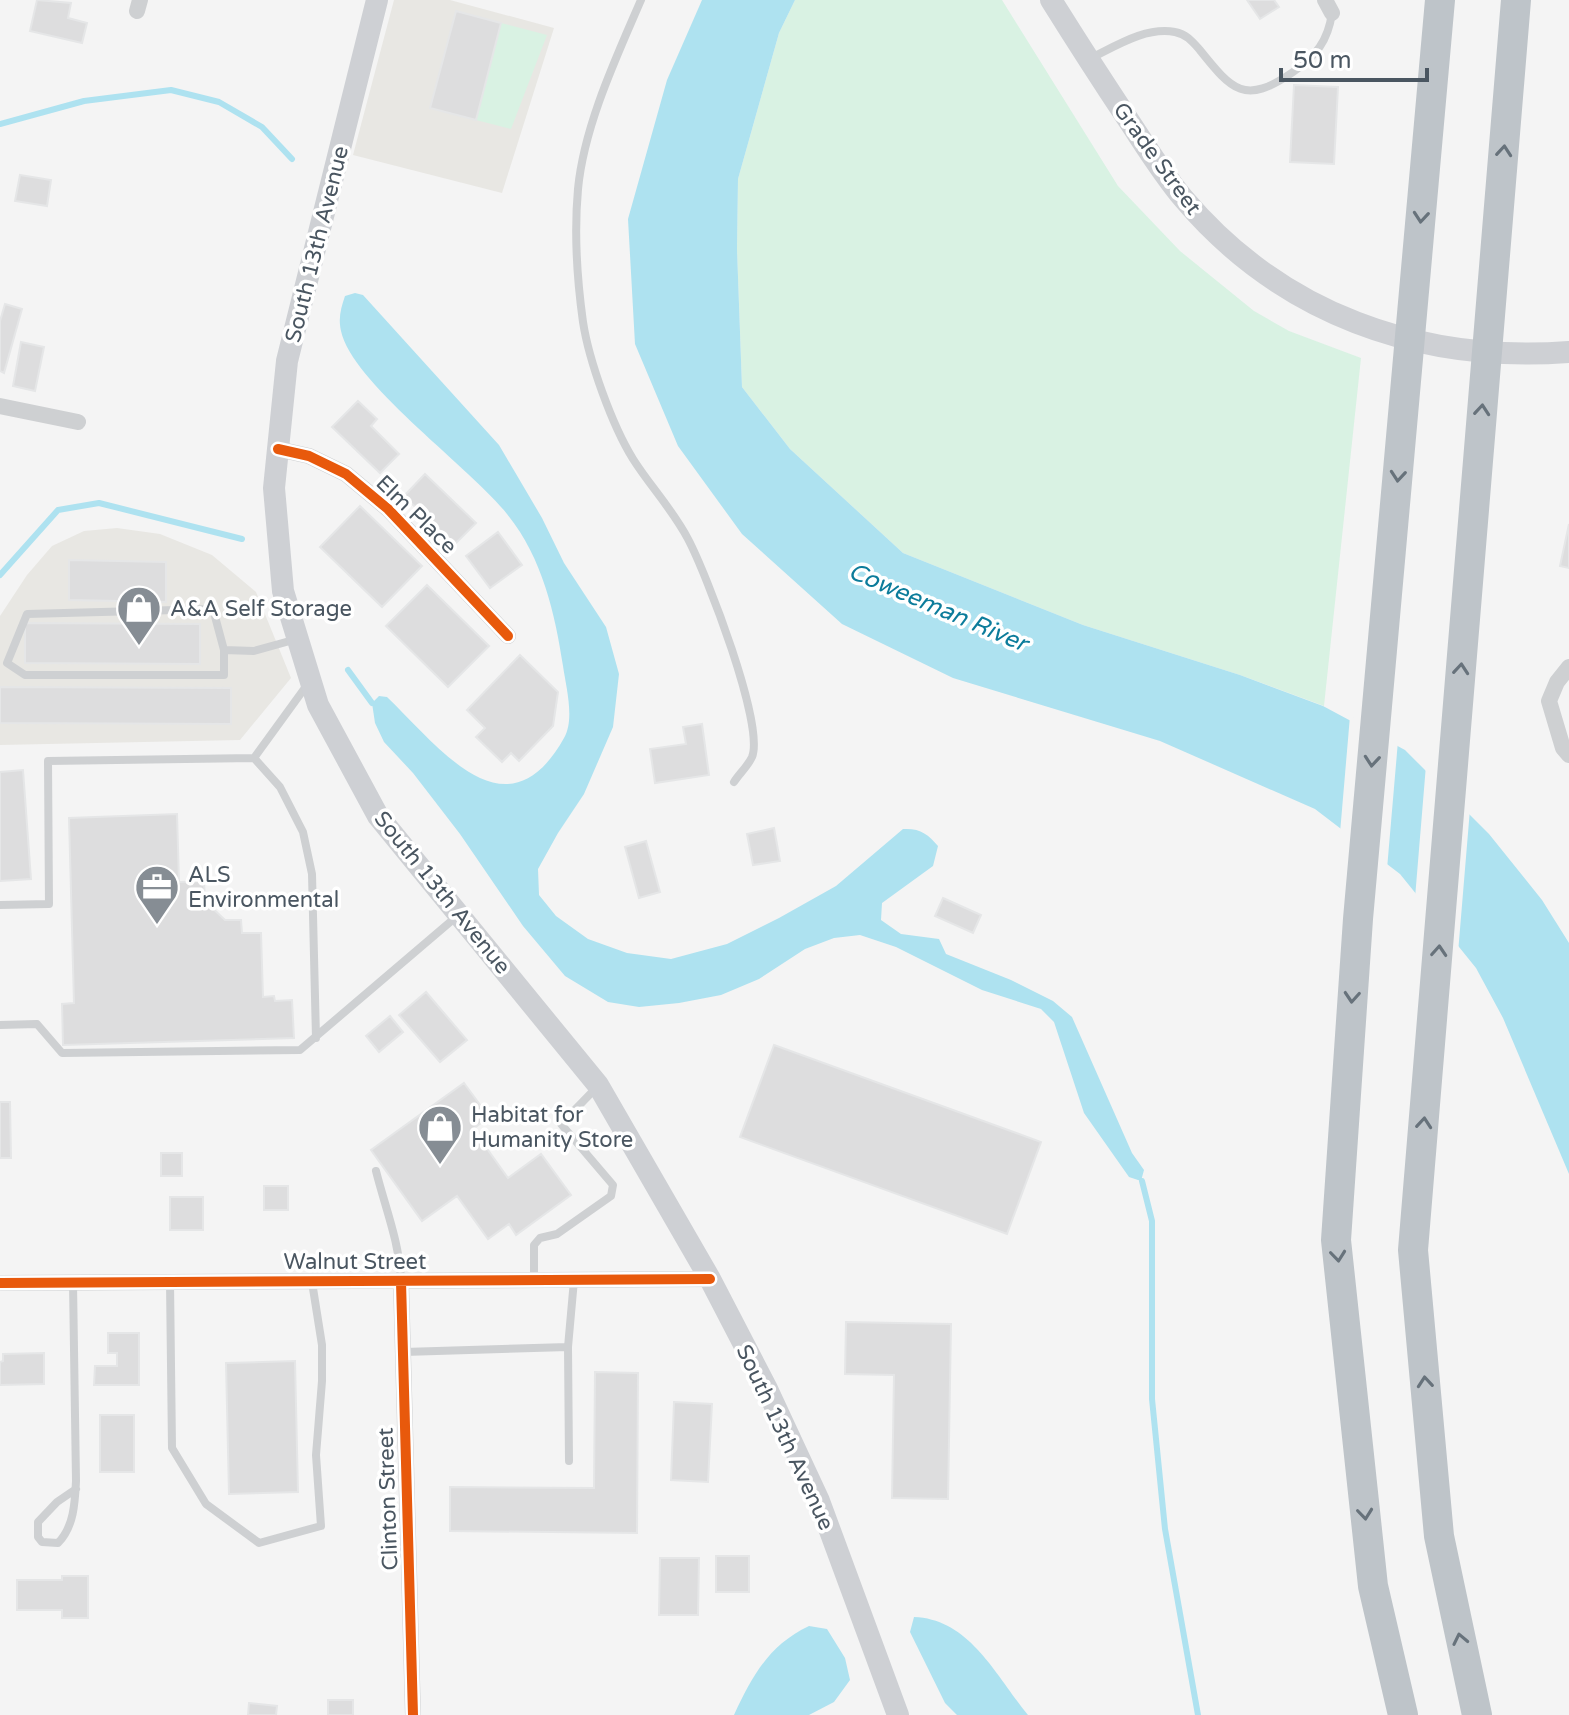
<svg xmlns="http://www.w3.org/2000/svg" width="1569" height="1715" font-family="'Varela Round',sans-serif">
<style>
.commercial{fill:#e8e7e3}
.green{fill:#d9f2e3}
.water{fill:#aee2f0}
.pier{fill:#f4f4f4}
.lines{fill:none;stroke-linecap:round;stroke-linejoin:round}
.stream{stroke:#aee2f0;stroke-width:6}
.building{fill:#ddddde;stroke:#e5e6e7;stroke-width:2}
.service{stroke:#ced0d2;stroke-width:8}
.minor{stroke:#ced0d2;stroke-width:16}
.secondary{stroke:#ced0d4;stroke-width:22}
.motorway{stroke:#bec4c9;stroke-width:30}
.cycleway-casing{stroke:#fff;stroke-width:15}
.cycleway{stroke:#e8590c;stroke-width:10}
.oneway{stroke:#67727b}
.labels{text-anchor:middle;stroke-width:7;stroke-linejoin:round;paint-order:stroke}
.street-label{font-size:22px;fill:#4a5661;stroke:#fff}
.poi-label{font-size:22px;fill:#4a5661;stroke:#fff;text-anchor:start}
.water-label{font-size:24px;font-style:italic;fill:#0c7c9b;stroke:#fff}
</style>
<rect width="100%" height="100%" fill="#f4f4f4"/>
<path class="commercial" d="M394 0H450L554 28 502 193 353 155Z
M117 528 160 534 212 555 256 592 291 678 240 740 0 745V616L27 575 52 546 84 531Z"/>
<path class="green" d="M795 0H1002L1118 186 1180 251 1254 311 1289 331 1361 358 1324 706 1240 675 1083 625 903 553 790 449 742 387 737 249 738 179 779 33Z
M501 23 547 35 511 129 476 120Z"/>
<path class="water" d="M702 0H795L779 33 738 179 737 249 742 387 790 449 903 553 1083 625 1240 675 1323 706 1405 750 1489 834 1542 900 1569 943V1174L1503 1018 1476 968 1400 874 1315 809 1160 741 953 678 842 624 742 534 678 446 635 344 628 219 667 80Z
M355 293 363 295 499 445 542 518 564 563 606 627 619 674 613 727 584 794 558 833 538 869 539 895 556 916 588 939 627 953 671 959 727 944 779 918 836 886 903 829C920 828 928 834 938 846L933 866 882 903 881 920 901 934 939 939 946 954 1011 980 1053 1001 1072 1017 1132 1153 1144 1170 1141 1181 1129 1177 1084 1113 1054 1022 1041 1009 982 990 896 947 860 935 834 938 805 949 759 979 721 995 679 1003 639 1007 608 1002 565 976 523 926 460 834 413 773 384 742 375 723 372 703 379 696 387 697C440 748 507 840 564 738 575 719 566 687 563 666 555 613 542 557 507 514 471 468 352 383 341 331 338 318 341 308 345 296Z
M914 1617C970 1619 996 1676 1028 1715H957L945 1703 910 1632Z
M809 1626 827 1629 845 1658 850 1680 834 1702 809 1715H734C752 1676 769 1645 809 1626Z"/>
<path class="pier" d="M1350 716 1398 741 1387 869 1340 833Z
M1426 765 1470 809 1458 953 1415 898Z"/>
<g class="lines">
<path class="stream" d="M0 124 84 101 171 90 219 102 262 127 292 159
M0 575 58 510 99 503 242 539
M348 670 372 703
M1142 1181 1152 1221V1399L1165 1529 1198 1715"/>
</g>
<path class="building" d="M37 0 71 3 68 18 87 23 82 43 30 31Z
M1247 0H1274L1279 7 1260 19Z
M456 11 501 23 476 120 430 108Z
M1294 85 1338 87 1334 164 1290 162Z
M20 175 51 180 47 206 15 201Z
M5 304 22 309 4 373 0 371V321Z
M21 342 44 347 35 391 13 386Z
M358 401 377 419 371 426 399 454 380 473 332 427Z
M425 474 476 523 454 545 404 496Z
M360 506 422 566 382 607 320 547Z
M1569 524V568L1560 566Z
M498 532 522 565 490 588 466 556Z
M69 560 166 562V602L69 600Z
M427 585 489 646 448 687 386 626Z
M25 623 200 624V664L25 663Z
M520 655 558 692 553 726 519 761 511 753 502 762 476 737 485 728 467 710Z
M0 687 231 688V724L0 723Z
M702 724 709 775 655 783 650 749 686 744 683 727Z
M23 770 31 879 0 881V772Z
M177 814 179 882 204 881 205 901 225 920H241L242 933H261L263 997 274 996 275 1001 292 1000 294 1038 63 1045 62 1004 74 1003 69 818Z
M774 828 780 861 753 865 747 834Z
M646 841 660 892 639 898 625 847Z
M943 898 981 915 973 933 935 916Z
M426 992 467 1040 440 1062 399 1015Z
M390 1016 403 1032 379 1052 366 1036Z
M774 1045 1041 1142 1007 1234 740 1137Z
M464 1083 489 1117 473 1129 508 1178 541 1154 571 1195 516 1235 509 1224 488 1239 457 1196 422 1221 371 1150Z
M0 1102H10L11 1158H0Z
M161 1153H182V1176H161Z
M264 1186H288V1210H264Z
M170 1197H203V1230H170Z
M846 1322 951 1324 948 1499 892 1498 894 1375 845 1374Z
M108 1333H139V1385H94L95 1366H117V1353H108Z
M44 1353V1384L0 1385V1362L3 1361V1354Z
M295 1361 298 1492 229 1494 226 1363Z
M595 1372 638 1373 637 1533 450 1531V1487L594 1488Z
M674 1402 712 1404 708 1482 671 1480Z
M100 1415H134V1472H100Z
M716 1556H749V1592H716Z
M660 1558H699L698 1615H659Z
M62 1576H88V1618H62V1610H17V1580H62Z
M328 1700H353V1715H328Z
M249 1703 277 1706 276 1715H248Z"/>
<g class="lines">
<path class="service" d="M641 0C616 58 584 126 578 189 574 233 577 279 583 322 589 361 612 425 633 459 650 486 673 510 688 539 706 573 765 725 752 757 748 766 739 774 734 782
M1089 59C1114 47 1146 26 1175 32 1186 34 1192 41 1199 49 1232 90 1244 106 1293 72 1316 56 1328 41 1332 13
M224 650V675H25L7 663 27 614 213 609 224 650 254 651 297 639
M254 758 280 787 303 832 312 874 316 1038
M0 905 49 904 48 761 254 758 307 685
M0 1025 37 1024 62 1053 300 1050 456 917
M376 1171C385 1207 400 1244 401 1281
M534 1279V1245L540 1238 557 1234 611 1196 613 1185 561 1124 598 1086
M170 1282 172 1448 206 1504 259 1543 321 1526 316 1455 322 1381V1345L312 1282
M73 1283 76 1481C75 1502 74 1527 58 1543L42 1542 38 1537V1522L57 1502 76 1489
M568 1347 569 1461
M404 1352 568 1347 574 1280"/>
<path class="minor" d="M1325 0 1332 13
M137 11 140 0
M0 406 78 422
M278 449 309 456 346 474 388 509 508 636
M1569 667 1557 682 1549 701 1563 748 1569 755
M401 1282 413 1715
M0 1283 710 1279"/>
<path class="secondary" d="M377 0 287 361 274 488 283 591 318 705 378 816 598 1085 710 1279 766 1387 819 1501 898 1715
M1051 0C1076 40 1101 79 1127 118 1145 145 1162 173 1183 198 1281 314 1419 363 1569 352"/>
<path class="motorway" d="M1403 1715 1373 1586 1336 1240 1358 919 1440 0
M1477 1715 1439 1536 1413 1250 1516 0"/>
<g class="cycleway-casing">
<path id="cycleway" d="M278 449 309 456 346 474 388 509 508 636
M401 1282 413 1715
M0 1283 710 1279"/>
</g>
<use href="#cycleway" class="cycleway"/>
</g>
<defs><path id="oneway-chevron" d="M-2-3.5L2.5 0L-2 3.5" fill="none" stroke-width="1.6" stroke-linecap="round" stroke-linejoin="round" transform="scale(2)"/></defs>
<g class="oneway">
<use href="#oneway-chevron" transform="translate(1504 151) rotate(-85)"/>
<use href="#oneway-chevron" transform="translate(1421 217) rotate(95)"/>
<use href="#oneway-chevron" transform="translate(1482 410) rotate(-85)"/>
<use href="#oneway-chevron" transform="translate(1398 476) rotate(95)"/>
<use href="#oneway-chevron" transform="translate(1461 669) rotate(-85)"/>
<use href="#oneway-chevron" transform="translate(1372 761) rotate(95)"/>
<use href="#oneway-chevron" transform="translate(1439 951) rotate(-86)"/>
<use href="#oneway-chevron" transform="translate(1352 997) rotate(94)"/>
<use href="#oneway-chevron" transform="translate(1424 1123) rotate(-85)"/>
<use href="#oneway-chevron" transform="translate(1338 1256) rotate(84)"/>
<use href="#oneway-chevron" transform="translate(1425 1382) rotate(-95)"/>
<use href="#oneway-chevron" transform="translate(1365 1514) rotate(84)"/>
<use href="#oneway-chevron" transform="translate(1460 1639) rotate(-102)"/>
</g>
<defs>
<g id="shop-pin" transform="scale(2.3)"><path d="M0 17L-7.5 6A9.5 9.5 0 1 1 7.5 6Z" fill="#868d94" stroke="#fff"/><path d="M-5-2.5h2.3a2.7 3.5 0 0 1 5.4 0H5L5.5 6h-11ZM-1.5-2.5h3a1.5 2.3 0 0 0-3 0Z" fill="#fff"/></g>
<g id="office-pin" transform="scale(2.3)"><path d="M0 17L-7.5 6A9.5 9.5 0 1 1 7.5 6Z" fill="#868d94" stroke="#fff"/><path d="M-6-3h4V-5.5h4V-3h4V5H-6ZM-1-4.5V-3h2v-1.5ZM-6 0V1H6V0Z" fill="#fff"/></g>
</defs>
<g fill-rule="evenodd">
<use href="#shop-pin" x="139" y="608"/>
<use href="#office-pin" x="157" y="887"/>
<use href="#shop-pin" x="440" y="1127"/>
</g>
<g class="labels">
<g class="street-label">
<text transform="translate(1158 158) rotate(54)" y="8">Grade Street</text>
<text transform="translate(316 244) rotate(-76)" y="8">South 13th Avenue</text>
<text transform="translate(417 514) rotate(44)" y="8">Elm Place</text>
<text transform="translate(443 892) rotate(51)" y="8">South 13th Avenue</text>
<text x="355" y="1269">Walnut Street</text>
<text transform="translate(786 1437) rotate(65)" y="8">South 13th Avenue</text>
<text transform="translate(387 1499) rotate(-92)" y="8">Clinton Street</text>
</g>
<g class="poi-label">
<text x="170" y="616">A&amp;A Self Storage</text>
<text x="188" y="882">ALS<tspan x="188" dy="25">Environmental</tspan></text>
<text x="471" y="1122">Habitat for<tspan x="471" dy="25">Humanity Store</tspan></text>
</g>
<g class="water-label">
<text transform="translate(938 607) rotate(23)" y="8">Coweeman River</text>
</g>
</g>
<path d="M1281 68v12h146v-12" fill="none" stroke="#4a5661" stroke-width="4"/>
<text x="1293" y="68" font-size="24" fill="#4a5661" stroke="#ffffff" stroke-width="6" paint-order="stroke">50 m</text>
</svg>
